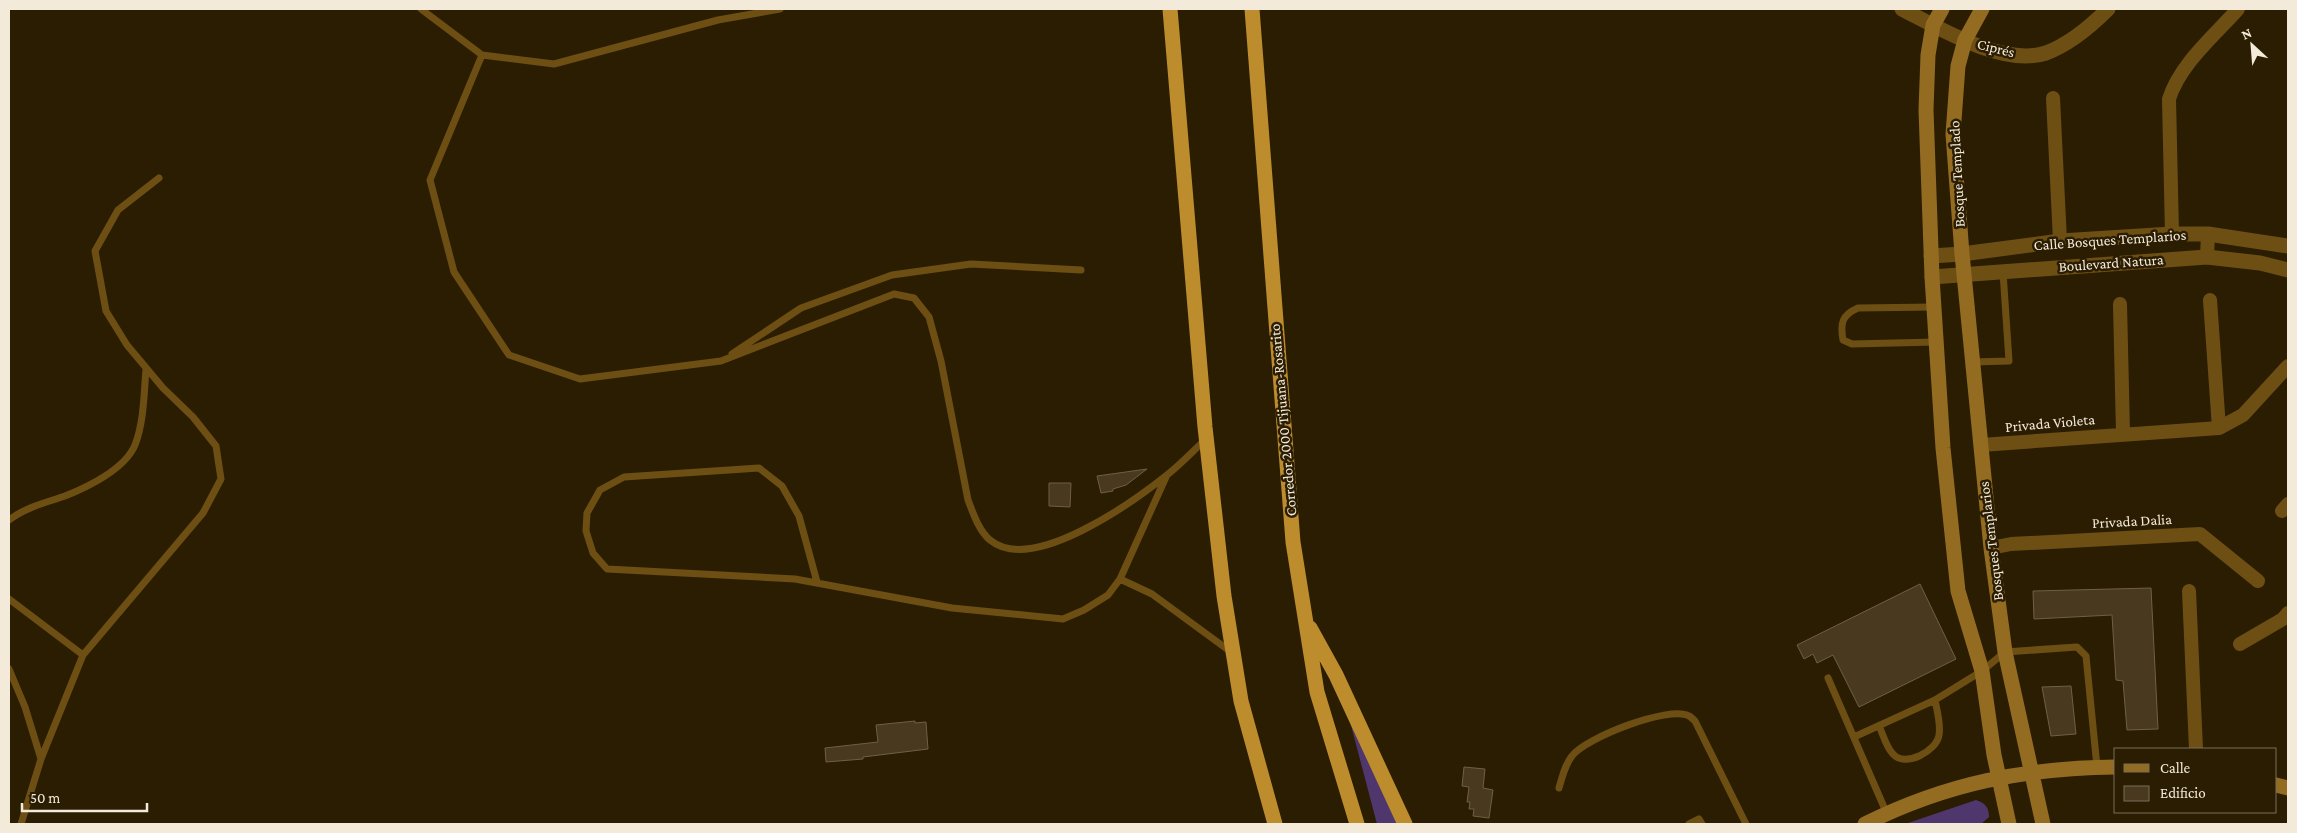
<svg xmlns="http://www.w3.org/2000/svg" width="2297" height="833" font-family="'Crimson Pro',serif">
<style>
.green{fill:#4f376e}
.building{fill:#49391f;stroke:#705f43}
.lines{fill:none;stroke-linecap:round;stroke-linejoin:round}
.service{stroke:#6e4f13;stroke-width:7}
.minor{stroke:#6e4f13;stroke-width:14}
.tertiary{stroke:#6e4f13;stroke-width:15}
.secondary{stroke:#936c21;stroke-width:15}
.trunk{stroke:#bc8c2d;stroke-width:15}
.labels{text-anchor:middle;stroke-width:5;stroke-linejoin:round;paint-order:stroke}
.street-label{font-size:15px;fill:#f3eada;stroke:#2b1d02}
</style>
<rect width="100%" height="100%" fill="#2b1d02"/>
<path class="green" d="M1348 714 1400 824H1377Z
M1976 800C1985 803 1989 807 1989 817L1981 824H1905Z"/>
<path class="building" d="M1147 469 1126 485 1113 489V491L1101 493 1097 476Z
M1049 483H1071L1070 507 1049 506Z
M1920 584 1956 659 1859 707 1833 655 1817 663 1813 654 1804 659 1797 645Z
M2151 588 2158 729 2127 730 2123 681 2116 680 2112 615 2034 619 2033 591Z
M2071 686 2076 734 2051 736 2042 687Z
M915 721V723L926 722 928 749 863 757V759L826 762 825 748 878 742 876 725Z
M1464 767 1485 769 1483 788 1493 790 1489 818 1473 816 1474 809H1469L1470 802H1467L1469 787 1462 786Z"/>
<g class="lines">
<path class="service" d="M421 9 482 55 554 64 718 20 780 9
M482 55 430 180 454 272 509 355 580 379 721 361 894 294 914 298 929 317 941 361 968 500C973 513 979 531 990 540 1032 575 1133 502 1167 475 1181 464 1193 451 1206 439
M1934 307 1858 308C1842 315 1840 323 1843 340L1852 344 1936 342
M732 354 801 308 892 275 971 264 1081 270
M1973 362 2009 361 2003 272
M9 520C26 507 45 503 65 496 88 487 125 469 135 445 144 422 144 393 146 369
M1120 579 1152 594 1231 652
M817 582 799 516 782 486 759 468 624 477 600 490 587 513 586 531 593 553 607 569 795 579 952 608 1063 619 1084 610 1108 595 1120 579 1166 477
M9 599 83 655
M9 669 25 707 41 759
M1828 678 1887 814
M1879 726C1883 734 1886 747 1893 754 1905 768 1937 751 1939 735 1941 724 1937 711 1935 700
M1854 737 1935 700 1982 671 2005 652 2077 647 2086 656 2097 767
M1559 788C1562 777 1565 765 1572 756 1585 738 1669 705 1689 716 1691 717 1693 719 1695 721L1746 824
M21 824 41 759 83 655 203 513 221 479 216 446 193 417 163 388 127 345 106 311 95 251 118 210 159 178
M1689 824 1699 819 1702 824"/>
<path class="minor" d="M2053 98 2060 241
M2172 234 2169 99C2180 64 2214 36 2238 9
M2207 257 2208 234
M2210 300 2219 428
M2120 304 2123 433
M1981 445 2219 428 2243 415 2288 366
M2282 511 2288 504
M1991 548 2011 544 2200 534 2258 581
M2189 591 2196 749
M2240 644 2283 619 2288 613"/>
<path class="tertiary" d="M1902 9C1939 28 2003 67 2046 53 2070 44 2090 27 2108 9
M1931 256 1962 254 2060 241 2172 234H2208L2288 246
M1932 277 2207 257 2260 263 2288 270"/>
<path class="secondary" d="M1942 9 1933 25 1928 55 1926 110 1932 277 1943 448 1958 591 1982 671 1994 755 2009 824
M1982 9 1965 40 1958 66 1953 134 1962 254 1991 548 2005 652 2043 824
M2276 785 2288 788
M1865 824C1947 783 2025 768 2116 767"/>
<path class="trunk" d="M1170 9 1205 427 1224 596 1241 701 1275 824
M1252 9 1293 542 1317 692 1357 824
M1310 628 1336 675 1405 824"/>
</g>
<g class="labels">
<g class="street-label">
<text transform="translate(1996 48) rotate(14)" y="5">Ciprés</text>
<text transform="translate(1957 174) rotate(-93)" y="5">Bosque Templado</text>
<text transform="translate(2110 240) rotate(-4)" y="5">Calle Bosques Templarios</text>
<text transform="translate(2111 263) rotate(-4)" y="5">Boulevard Natura</text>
<text transform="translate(1283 420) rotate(-95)" y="5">Corredor 2000 Tijuana-Rosarito</text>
<text transform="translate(2050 423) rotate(-5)" y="5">Privada Violeta</text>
<text transform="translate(2132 521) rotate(-3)" y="5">Privada Dalia</text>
<text transform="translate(1991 541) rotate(-97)" y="5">Bosques Templarios</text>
</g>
</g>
<rect width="2297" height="833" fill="none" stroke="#f3eada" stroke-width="20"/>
<rect x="2114" y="748" width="162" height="65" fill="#2b1d02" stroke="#7b6f58"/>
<rect x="2124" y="764" width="25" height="8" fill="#936c21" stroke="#7b6f58"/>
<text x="2160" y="773" font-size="15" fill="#f3eada">Calle</text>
<rect x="2124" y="786" width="25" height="15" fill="#49391f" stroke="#7b6f58"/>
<text x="2160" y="798" font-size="15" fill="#f3eada">Edificio</text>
<g transform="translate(2252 45) rotate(334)" stroke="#2b1d02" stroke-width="4" paint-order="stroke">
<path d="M0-4L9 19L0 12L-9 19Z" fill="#f3eada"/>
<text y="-8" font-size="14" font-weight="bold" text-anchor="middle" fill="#f3eada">N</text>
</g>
<path d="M22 803v8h125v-8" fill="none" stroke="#f3eada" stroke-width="2.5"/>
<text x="30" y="803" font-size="15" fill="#f3eada" stroke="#2b1d02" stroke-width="4" paint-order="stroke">50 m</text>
</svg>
